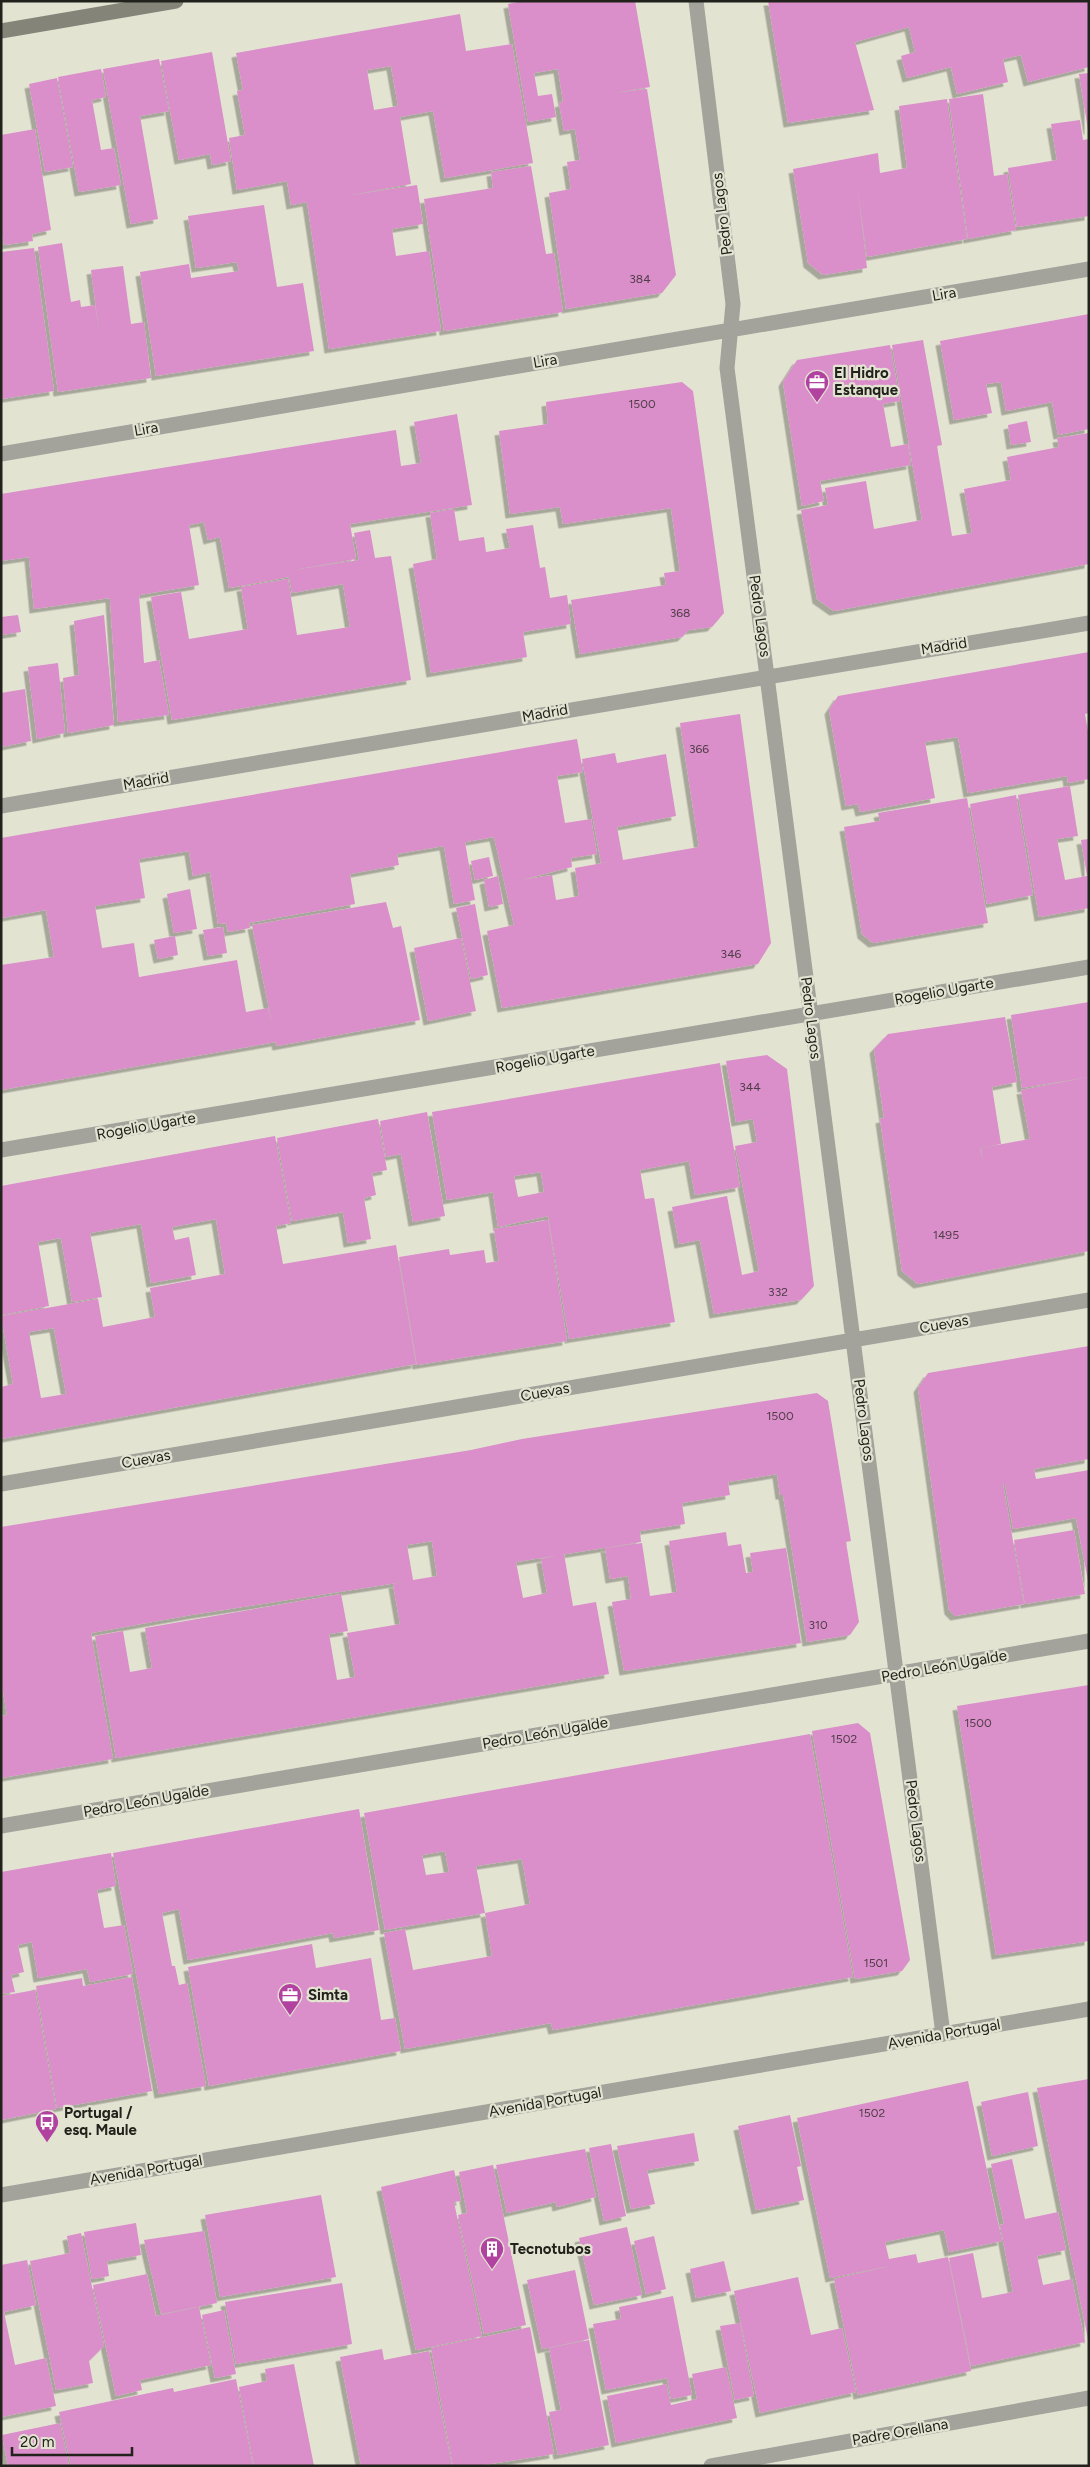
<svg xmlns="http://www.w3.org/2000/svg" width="1090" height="2467" font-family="Figtree,sans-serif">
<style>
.building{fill:#da8eca;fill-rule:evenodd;filter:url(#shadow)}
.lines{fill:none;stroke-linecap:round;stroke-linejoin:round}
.minor{stroke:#a3a29b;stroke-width:15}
.tertiary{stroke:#a3a29b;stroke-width:15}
.secondary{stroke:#848479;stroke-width:15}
.labels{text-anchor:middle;stroke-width:4.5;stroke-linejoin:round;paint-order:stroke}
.number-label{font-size:12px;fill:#503d48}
.street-label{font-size:15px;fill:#22221c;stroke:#e3e3d2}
.poi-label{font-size:15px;font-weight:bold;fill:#22221c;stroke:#e3e3d2;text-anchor:start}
</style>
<defs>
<filter id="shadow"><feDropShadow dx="-4.5" dy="4.5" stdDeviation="0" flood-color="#0004"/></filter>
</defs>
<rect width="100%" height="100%" fill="#e3e3d2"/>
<path class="building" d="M523 1H635L650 87 613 93 647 89 676 275 662 293 566 309 549 193 571 189 567 162 580 160 575 129 564 131 559 103 563 102 558 69 534 73 538 96 552 94 556 117 528 122 508 4Z
M768 1H1089V67L1028 82 1021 55 1003 59 1008 82 957 94 951 67 907 78 901 56 915 52 909 27 855 42 874 110 788 123Z
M460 14 466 51 512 44 533 163 445 178 433 111 400 117 411 184 346 196 417 185 423 224 392 229 396 256 429 251 441 331 329 349 307 202 291 205 287 181 237 190 229 138 245 135 237 91 243 90 236 53ZM391 66 398 106 374 110 367 70Z
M212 52 231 161 212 165 210 154 179 160 161 61Z
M159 59 169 111 140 116 158 219 131 224 103 69Z
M101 69 106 97 92 100 101 150 114 148 121 185 79 192 58 77Z
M1089 73V130H1088L1079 74Z
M57 78 73 167 45 172 29 84Z
M983 94 994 176 1007 174 1016 230 968 239 949 99Z
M947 99 967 239 867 257 857 183 867 268 823 275 808 263 793 169 878 153 880 173 907 168 899 106Z
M1080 120 1083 140 1089 139V216L1017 227 1008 168 1057 160 1051 124Z
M35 129 51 230 32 234 33 241 4 245 1 230V135Z
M531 166 546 254 554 253 563 312 444 331 424 199 493 188 491 172Z
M264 205 277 287 303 283 314 351 156 376 140 272 189 264 191 278 239 271 237 262 196 268 188 216Z
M62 243 71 302 80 300 81 307 95 305 100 339 91 270 123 266 131 324 144 322 151 378 58 392 38 247Z
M34 248 54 391 1 399V252Z
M1089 314V429L1058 435 1052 402 1006 411 1001 382 986 384 992 413 954 420 940 341Z
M923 340 942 445 937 446 952 536 972 533 964 489 1011 480 1007 457 1059 447 1057 438 1089 433V564L834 611 817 599 801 510 828 505 825 488 866 481 874 529 922 520 892 345Z
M890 345 900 401 883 404 891 447 908 444 911 465 820 481 824 501 802 506 783 382 797 360Z
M682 382 693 391 724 613 712 627 689 630 682 637 580 654 571 600 666 585 664 573 680 571 671 508 563 524 560 507 510 514 499 431 548 424 546 402Z
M457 414 472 505 350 524 356 559 287 571 359 560 354 533 370 530 375 558 391 556 411 680 172 720 151 597 181 592 189 639 248 629 241 587 288 579 297 635 350 627 343 584 292 593 289 577 229 588 220 537 208 540 204 522 189 525 199 585 139 595 144 663 159 660 169 715 118 722 110 598 34 609 29 557 1 561V494L396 430 401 466 421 463 414 422Z
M1027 421 1031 442 1011 445 1008 425Z
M454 509 459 541 484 537 486 552 510 548 506 529 533 525 540 568 545 567 550 598 567 595 571 624 523 632 527 657 431 673 413 564 437 559 430 513Z
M18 615 21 632 1 635V617Z
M104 615 114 725 68 733 63 678 79 675 74 621Z
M1089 652V713L1085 714 1089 737V779L1068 783 1067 776 968 793 958 737 925 742 935 798 860 812 858 804 846 806 829 710 838 696Z
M58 663 65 733 37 739 28 667Z
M25 689 31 741 1 747V693Z
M740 714 771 943 758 964 502 1008 487 931 514 925 494 837 465 842 475 900 454 904 444 846 397 854 399 865 350 874 355 904 249 923 250 928 228 932 226 923 218 924 210 872 193 876 189 851 139 859 145 898 95 906 102 948 134 943 139 977 237 960 246 1012 268 1008 272 1023 252 925 386 902 393 928 401 926 420 1020 277 1046 276 1042 1 1090V965L54 957 46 910 1 918V838L577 739 583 772 557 776 565 823 591 819 597 854 571 858 572 867 521 880 552 875 556 900 579 896 575 868 614 861 601 863 582 759 615 753 617 763 666 754 676 816 617 827 623 860 699 847 680 723Z
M1070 786 1078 836 1057 839 1065 880 1087 876 1081 840 1089 839V908L1039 917 1018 795Z
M1016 795 1033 895 987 904 970 804Z
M967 798 988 923 873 943 862 934 844 827 880 821 878 813Z
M489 857 493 876 475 880 471 861Z
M498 876 503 904 489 907 484 880Z
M190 889 197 929 174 933 167 894Z
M475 904 488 975 471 979 456 908Z
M223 927 227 953 208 956 203 930Z
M175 936 178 955 158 959 154 940Z
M461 938 476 1011 428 1021 414 948Z
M1089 1002V1077L1022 1088 1011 1015Z
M1005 1017 1017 1082 992 1087 1001 1144 980 1148 983 1162 981 1148 1030 1139 1021 1090 1089 1077V1251L918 1284 902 1271 880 1119 884 1118 874 1049 888 1034Z
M767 1055 787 1069 814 1286 801 1300 714 1314 700 1240 679 1244 672 1207 727 1196 742 1275 759 1271 735 1146 757 1142 753 1119 736 1122 726 1061Z
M720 1063 740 1187 695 1195 689 1161 640 1170 645 1199 654 1198 675 1322 569 1339 548 1216 498 1227 493 1192 447 1200 432 1112ZM541 1172 544 1192 518 1197 514 1176Z
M427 1112 445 1216 413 1222 401 1154 386 1157 380 1121Z
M378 1119 387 1170 372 1173 376 1195 364 1198 371 1239 348 1243 343 1212 292 1221 277 1138Z
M275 1136 291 1223 276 1226 283 1264 396 1245 416 1364 1 1439V1387L13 1384 1 1316 98 1299 103 1327 155 1317 150 1288 225 1274 216 1219 172 1227 175 1240 189 1237 196 1275 151 1283 141 1224 90 1233 102 1297 72 1302 61 1238 38 1242 49 1306 1 1315V1186ZM54 1328 66 1394 41 1398 29 1332Z
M548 1220 567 1341 417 1365 399 1257 449 1249 450 1255 484 1250 486 1263 499 1261 494 1229Z
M1089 1346V1459L1034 1469 1036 1479 1089 1470V1586L1076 1518 1013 1529 1005 1484H1003L1024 1604 955 1616 949 1610 918 1388 928 1373Z
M817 1393 828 1401 851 1541 846 1542 859 1622 850 1635 807 1642 783 1495H780L777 1474 728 1482 730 1495 682 1503 685 1524 640 1531 641 1542 516 1562 523 1598 547 1593 541 1559 564 1554 573 1606 596 1602 609 1674 116 1758 95 1636 123 1631 130 1672 152 1668 145 1628 341 1594 348 1631 329 1634 337 1680 355 1677 347 1633 400 1624 393 1584 403 1582 191 1615 91 1633 113 1759 1 1778V1716L7 1715 1 1680V1527L471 1450 522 1439ZM432 1541 437 1576 413 1580 407 1545Z
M1074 1530 1085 1594 1025 1604 1014 1540Z
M726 1532 728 1546 741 1544 746 1573 753 1572 750 1553 786 1548 801 1643 624 1671 612 1602 631 1599 628 1576 610 1579 605 1548 642 1543 650 1596 677 1592 669 1541Z
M1089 1685V1941L996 1955 957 1706Z
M858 1723 870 1733 910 1960 902 1971 855 1979 812 1731Z
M810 1734 853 1977 553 2030 551 2023 405 2049 384 1933 405 1929 413 1970 492 1956 485 1913 530 1904 522 1859 476 1866 485 1913 385 1930 364 1813ZM445 1851 449 1872 426 1875 422 1855Z
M359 1809 379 1930 334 1938 333 1933 188 1960 179 1909 162 1913 172 1966H175L179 1985 187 1983 206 2086 159 2094 113 1853Z
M111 1853 116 1886 97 1890 104 1928 124 1925 133 1974 90 1982 87 1969 38 1978 32 1942 18 1945 24 1972 11 1975 15 1992 1 1994V1872Z
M312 1944 316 1968 371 1958 381 2020 395 2018 401 2051 209 2086 188 1967Z
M132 1977 152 2091 57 2108 36 1986 82 1978 83 1986Z
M35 1990 56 2109 1 2120V1996Z
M1089 2079V2339H1088L1037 2088Z
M968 2081 1002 2241 949 2252 944 2230 885 2242 889 2259 916 2254 918 2263 948 2257 971 2371 858 2395 834 2279 895 2265 830 2278 797 2118Z
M1028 2092 1038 2146 992 2156 981 2102Z
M790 2115 801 2166 797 2167 804 2200 756 2210 738 2126Z
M694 2133 699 2161 647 2170 655 2204 631 2209 617 2146Z
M611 2144 626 2216 604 2221 589 2148Z
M585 2149 596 2197 557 2207 556 2202 507 2213 496 2165Z
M1012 2159 1025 2219 1058 2212 1066 2250 1037 2256 1043 2285 1072 2279 1085 2342 971 2366 949 2258 973 2253 982 2298 1013 2292 1000 2225 1004 2224 991 2164Z
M493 2165 526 2325 484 2334 458 2215 467 2213 459 2172Z
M454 2170 461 2201 454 2202 482 2336 416 2350 381 2187Z
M321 2195 336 2277 220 2297 205 2215Z
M136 2223 141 2255 107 2261 109 2276 92 2279 84 2232Z
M627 2227 642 2295 594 2305 579 2238Z
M204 2231 217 2303 161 2314 144 2240Z
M81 2233 104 2346 89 2361 93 2383 56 2390 30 2261 70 2253 67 2236Z
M654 2236 666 2289 646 2294 634 2241Z
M27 2260 36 2305 4 2312 15 2365 46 2358 56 2406 1 2417V2265Z
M724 2261 731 2291 696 2298 690 2269Z
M575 2270 589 2339 542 2349 527 2280Z
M147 2274 156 2316 199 2307 211 2365 140 2380 142 2390 116 2396 93 2285Z
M798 2277 811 2335 842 2328 856 2392 760 2413 734 2291Z
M342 2283 352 2344 236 2364 225 2302Z
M673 2296 692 2395 671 2399 667 2378 606 2390 593 2324 621 2319 619 2307Z
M224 2310 236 2374 215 2378 202 2315Z
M740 2323 754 2396 735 2400 720 2326Z
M530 2327 554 2454 477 2466H453L431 2348Z
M589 2340 609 2445 558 2455 549 2412 561 2410 549 2348Z
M382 2349 384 2360 429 2351 452 2466H361L340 2357Z
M294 2364 314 2466H254L239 2387 267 2381 265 2369Z
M726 2367 737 2418 616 2443 607 2396 666 2384 671 2405 697 2399 692 2374Z
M236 2379 253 2466H71L59 2412 173 2388 174 2392Z
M60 2423 69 2466H8L2 2435Z"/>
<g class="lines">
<path class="minor" d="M696 1 733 304 727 368 943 2034
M1 454 1089 269
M1 806 1089 623
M1 1150 1089 967
M1 1484 1089 1300
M1 1826 1089 1641
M711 2466 1089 2398"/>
<path class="tertiary" d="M1 2195 1089 2009"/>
<path class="secondary" d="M1 31 176 1"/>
</g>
<defs>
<g id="office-pin" transform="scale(1.25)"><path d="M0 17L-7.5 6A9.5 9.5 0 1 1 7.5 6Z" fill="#b2429f" stroke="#e3e3d2"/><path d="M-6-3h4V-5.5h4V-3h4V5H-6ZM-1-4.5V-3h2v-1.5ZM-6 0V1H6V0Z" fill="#fff"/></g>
<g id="bus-pin" transform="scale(1.25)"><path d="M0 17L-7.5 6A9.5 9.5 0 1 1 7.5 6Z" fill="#b2429f" stroke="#e3e3d2"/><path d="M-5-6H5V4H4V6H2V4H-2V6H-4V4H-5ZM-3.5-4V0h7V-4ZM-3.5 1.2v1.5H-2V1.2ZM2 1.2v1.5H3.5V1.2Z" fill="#fff"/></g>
<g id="building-pin" transform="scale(1.25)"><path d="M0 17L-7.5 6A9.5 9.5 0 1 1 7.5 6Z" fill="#b2429f" stroke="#e3e3d2"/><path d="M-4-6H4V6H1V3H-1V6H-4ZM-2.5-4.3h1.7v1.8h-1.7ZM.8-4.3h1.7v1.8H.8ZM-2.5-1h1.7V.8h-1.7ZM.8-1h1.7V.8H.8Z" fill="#fff"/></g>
</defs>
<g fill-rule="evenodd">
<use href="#office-pin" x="817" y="382"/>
<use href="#office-pin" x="290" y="1995"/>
<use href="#bus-pin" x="47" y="2122"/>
<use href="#building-pin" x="492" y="2249"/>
</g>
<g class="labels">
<g class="number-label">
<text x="640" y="283">384</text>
<text x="642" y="408">1500</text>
<text x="680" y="617">368</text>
<text x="699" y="753">366</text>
<text x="731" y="958">346</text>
<text x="750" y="1091">344</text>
<text x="946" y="1239">1495</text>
<text x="778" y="1296">332</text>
<text x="780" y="1420">1500</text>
<text x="818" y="1629">310</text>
<text x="978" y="1727">1500</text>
<text x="844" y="1743">1502</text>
<text x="876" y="1967">1501</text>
<text x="872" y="2117">1502</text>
</g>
<g class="street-label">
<text transform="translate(722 214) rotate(-97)" y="5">Pedro Lagos</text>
<text transform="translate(944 294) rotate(-10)" y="5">Lira</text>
<text transform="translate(545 361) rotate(-10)" y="5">Lira</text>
<text transform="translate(146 429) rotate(-10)" y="5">Lira</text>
<text transform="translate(760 616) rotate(82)" y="5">Pedro Lagos</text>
<text transform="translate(944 646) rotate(-9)" y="5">Madrid</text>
<text transform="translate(545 713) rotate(-10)" y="5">Madrid</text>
<text transform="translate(146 781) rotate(-10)" y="5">Madrid</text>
<text transform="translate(944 991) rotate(-10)" y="5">Rogelio Ugarte</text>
<text transform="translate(811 1018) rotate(83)" y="5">Pedro Lagos</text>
<text transform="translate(545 1059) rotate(-10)" y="5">Rogelio Ugarte</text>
<text transform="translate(146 1126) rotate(-10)" y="5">Rogelio Ugarte</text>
<text transform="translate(944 1324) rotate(-10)" y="5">Cuevas</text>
<text transform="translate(545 1392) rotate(-10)" y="5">Cuevas</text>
<text transform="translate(864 1420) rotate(83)" y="5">Pedro Lagos</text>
<text transform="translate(146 1459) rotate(-10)" y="5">Cuevas</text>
<text transform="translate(944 1666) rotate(-10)" y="5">Pedro León Ugalde</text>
<text transform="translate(545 1733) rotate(-10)" y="5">Pedro León Ugalde</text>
<text transform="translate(146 1801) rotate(-10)" y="5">Pedro León Ugalde</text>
<text transform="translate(916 1821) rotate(83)" y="5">Pedro Lagos</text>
<text transform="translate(944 2034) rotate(-10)" y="5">Avenida Portugal</text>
<text transform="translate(545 2102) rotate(-10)" y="5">Avenida Portugal</text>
<text transform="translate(146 2170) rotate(-10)" y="5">Avenida Portugal</text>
<text transform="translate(900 2432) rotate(-10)" y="5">Padre Orellana</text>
</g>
<g class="poi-label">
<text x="834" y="378">El Hidro<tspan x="834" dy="17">Estanque</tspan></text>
<text x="308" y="2000">Simta</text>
<text x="64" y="2118">Portugal /<tspan x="64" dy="17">esq. Maule</tspan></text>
<text x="510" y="2254">Tecnotubos</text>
</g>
</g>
<rect width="1090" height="2467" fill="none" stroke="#22221c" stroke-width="5"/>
<path d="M12 2447v8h120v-8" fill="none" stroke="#22221c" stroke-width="2.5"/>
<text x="20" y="2447" font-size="15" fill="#22221c" stroke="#e3e3d2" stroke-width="4" paint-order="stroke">20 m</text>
</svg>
